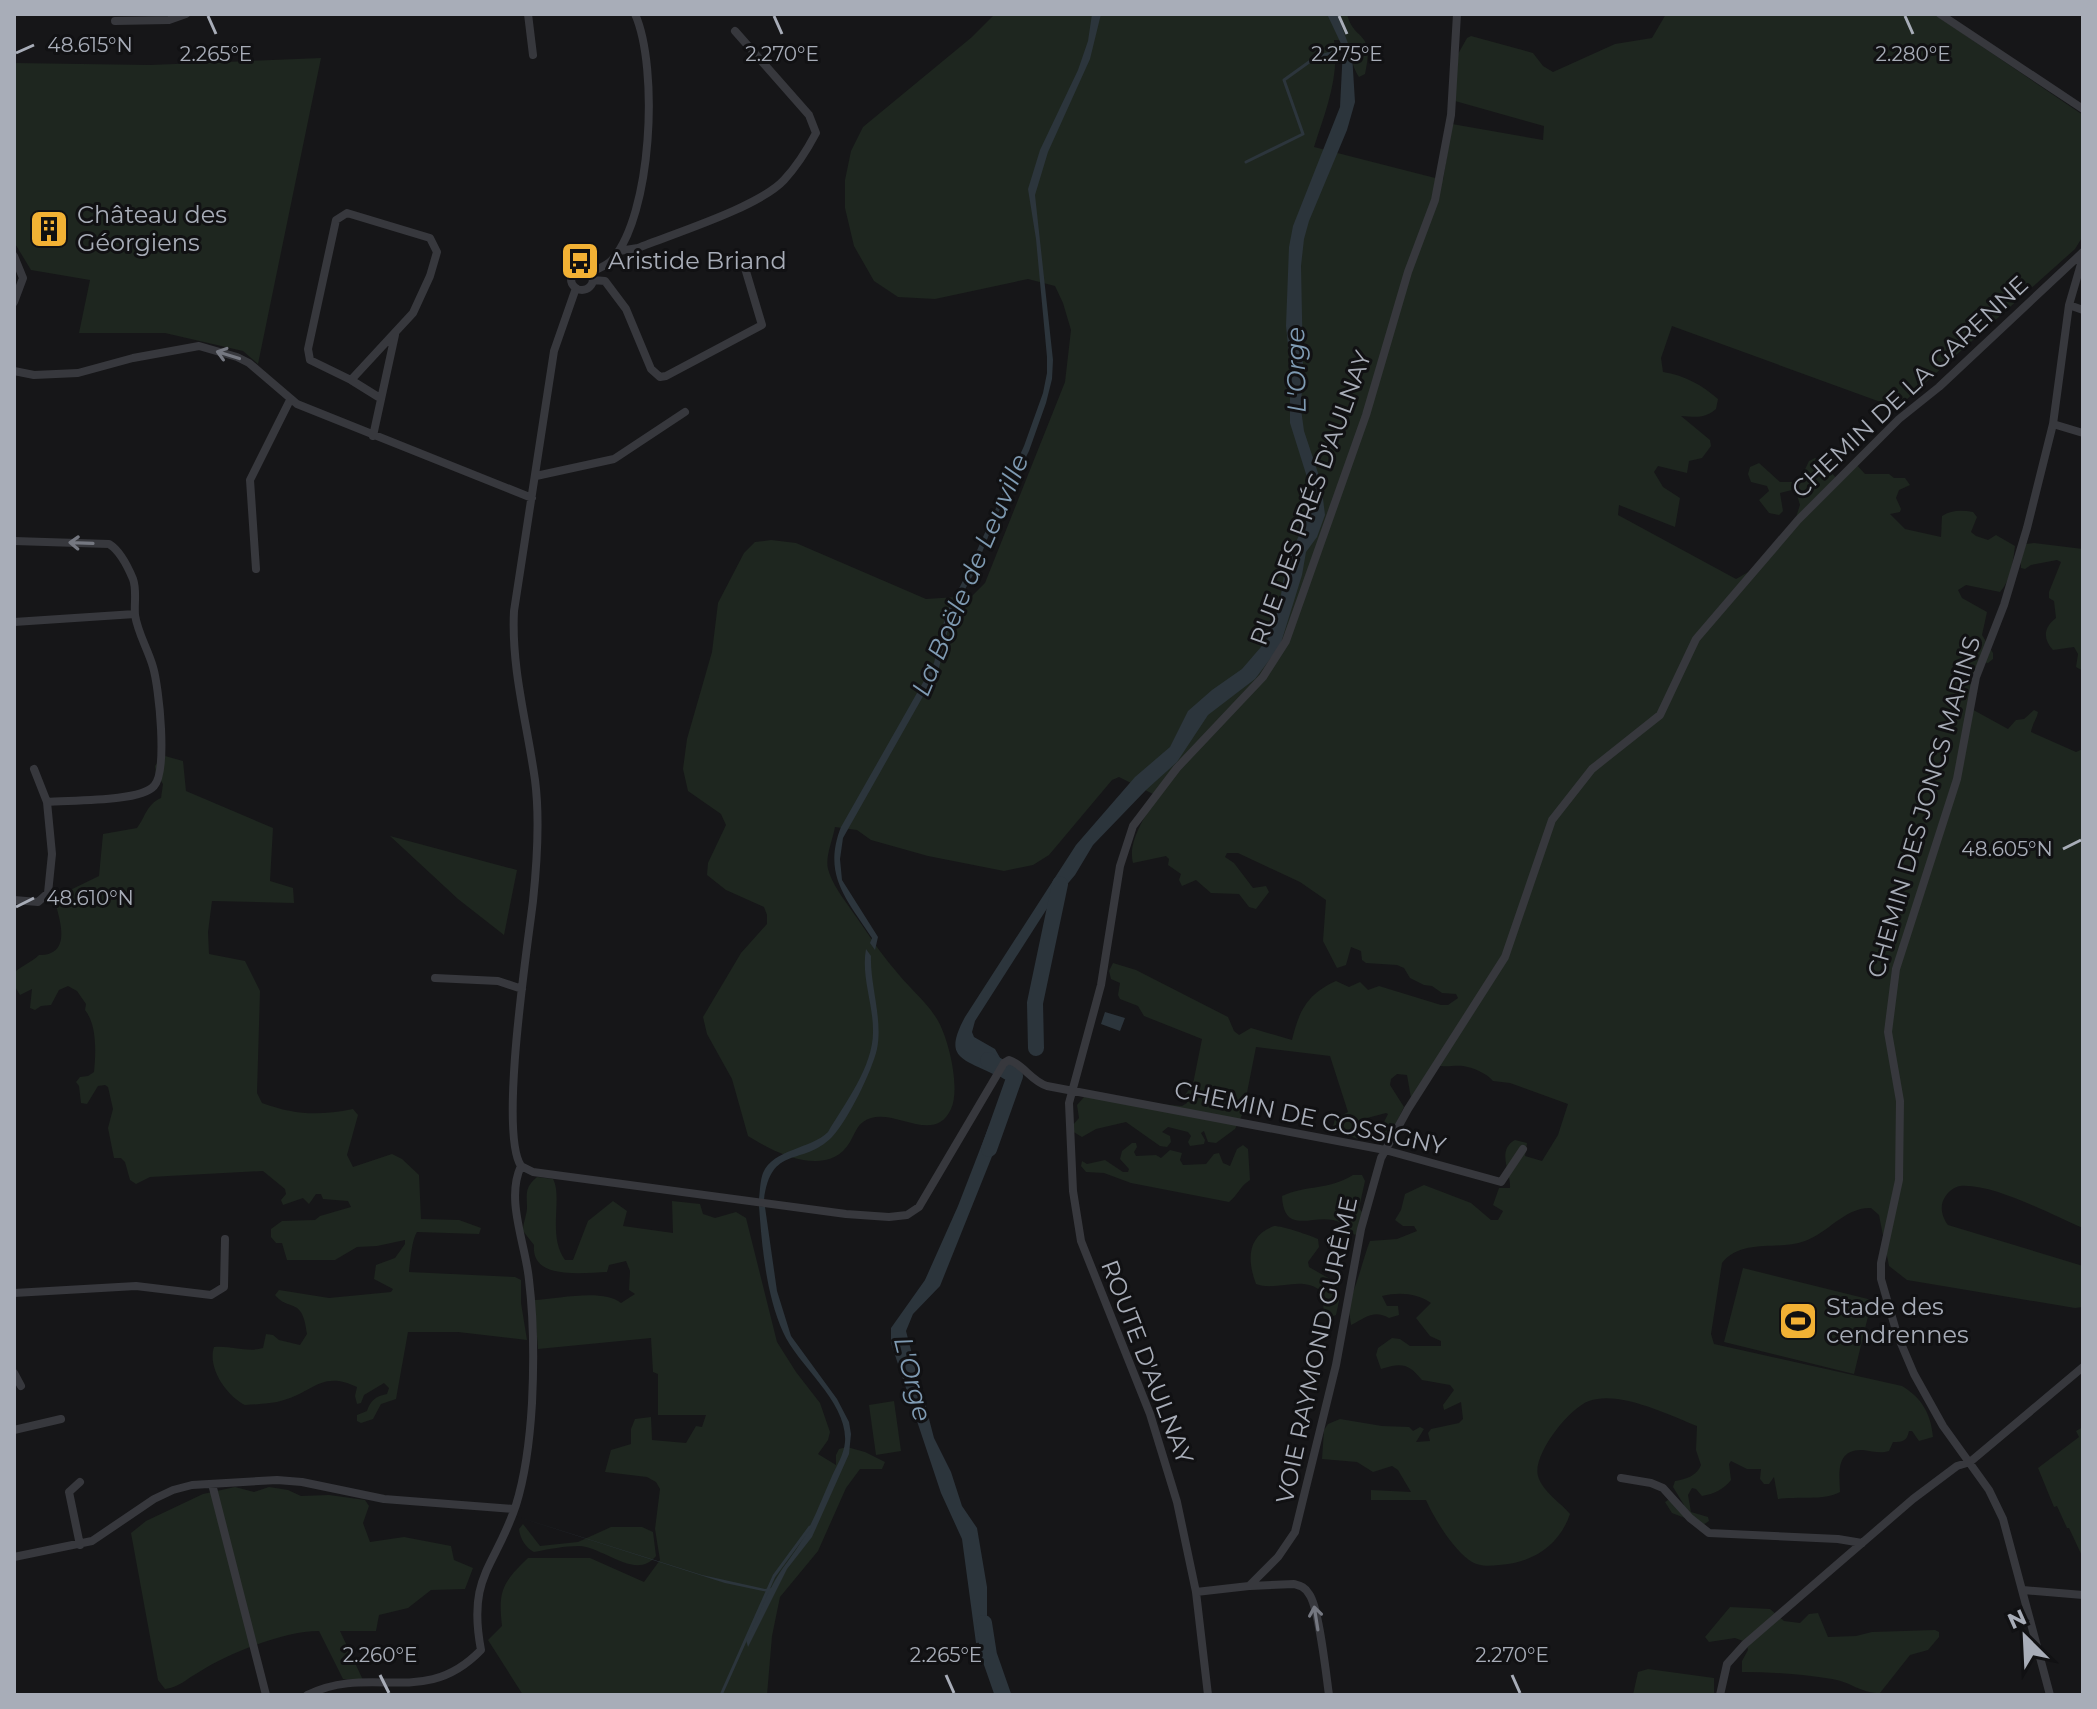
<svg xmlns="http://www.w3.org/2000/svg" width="2097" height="1709" font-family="Montserrat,sans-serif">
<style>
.green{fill:#1e261f}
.water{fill:#2c353c}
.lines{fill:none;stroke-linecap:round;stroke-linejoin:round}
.stream{stroke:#2c353c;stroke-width:3}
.river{stroke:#2c353c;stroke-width:16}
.minor{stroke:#37383d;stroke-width:8}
.oneway{stroke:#757881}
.ticks{fill:none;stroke:#a8adb8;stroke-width:3}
.labels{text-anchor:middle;stroke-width:6;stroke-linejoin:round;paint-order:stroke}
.poi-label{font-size:24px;fill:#a8adb8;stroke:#111113;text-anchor:start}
.street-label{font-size:24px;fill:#a8adb8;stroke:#111113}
.water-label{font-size:26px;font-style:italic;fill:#7f9bb3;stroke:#111113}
.ticks-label{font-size:20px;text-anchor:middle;fill:#a8adb8;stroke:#111113;stroke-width:6;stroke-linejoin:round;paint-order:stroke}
</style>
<rect width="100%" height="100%" fill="#161618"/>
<path class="green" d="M995 14H1347C1354 43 1375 28 1365 74L1359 77C1350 64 1353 50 1341 40H1334C1340 76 1325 113 1314 147L1443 180 1452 124 1543 140 1544 126 1455 101 1458 54 1467 38 1471 36 1533 53 1543 66 1553 72 1615 44 1652 38 1666 14H1934L2083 115V236L2075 249 1897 408 1672 326 1661 358 1663 372C1684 375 1702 385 1718 399L1716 409C1704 419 1696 417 1681 416L1710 440 1711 446 1702 458 1689 461 1687 473 1658 466 1654 472 1663 487 1680 498 1675 527 1619 505 1618 515 1736 579 1766 562 1795 520 1800 505 1796 492 1792 490 1780 493 1783 511 1779 515 1769 513 1759 500 1769 491 1767 486 1751 482 1748 474 1750 467 1759 463 1780 482H1799L1809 461 1815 458 1822 461 1836 478 1855 463 1865 474H1889L1894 478H1905L1910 485 1899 490 1896 498 1901 509 1900 512 1890 514 1905 529 1941 537 1942 516C1951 510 1962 510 1973 512L1977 517 1971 532 1976 536 1988 540 1996 535 2015 546C2013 562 2011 580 2000 592L1966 585 1958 590 1962 598 1987 612 1982 635 1993 653V659L1988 663 1981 662 1970 680 1972 689 1968 707 2008 729 2016 720 2024 719 2034 710 2038 712C2037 719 2032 724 2031 732L2076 752 2083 749V1228C2052 1215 1993 1183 1960 1186 1954 1187 1948 1192 1945 1197 1939 1206 1942 1217 1948 1225L2083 1266V1307L2075 1308 1907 1280 1889 1266 1879 1215 1871 1208C1845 1207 1828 1233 1805 1241 1777 1251 1742 1238 1722 1263L1711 1334 1714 1344 1902 1386C1922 1398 1931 1414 1933 1437L1919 1441 1912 1431H1909C1907 1441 1903 1442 1893 1442L1889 1451C1880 1454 1872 1451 1863 1450 1836 1449 1839 1472 1840 1492 1824 1501 1797 1496 1778 1499L1774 1477 1769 1484H1764L1760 1479 1761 1469H1747L1731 1461 1729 1464 1731 1480C1724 1489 1714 1494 1702 1496L1696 1489 1692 1488 1688 1495 1691 1512 1708 1517 1709 1521 1703 1525 1672 1513 1665 1502 1668 1500 1684 1505 1673 1487 1675 1481C1686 1479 1697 1476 1701 1465L1696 1450 1697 1426C1669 1415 1619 1390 1589 1401 1569 1408 1532 1455 1538 1476 1542 1491 1560 1502 1570 1514 1559 1546 1532 1563 1499 1565 1489 1566 1478 1567 1469 1560 1452 1547 1435 1520 1426 1500H1371V1490L1411 1492 1398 1470 1392 1466 1373 1472 1357 1462 1322 1459 1324 1430 1328 1424 1340 1419 1382 1426 1409 1427 1413 1431 1420 1427 1424 1429 1416 1442 1430 1441 1428 1433 1431 1429 1459 1423 1463 1419 1461 1402 1444 1410 1443 1405 1454 1390 1450 1385 1422 1380C1409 1364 1402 1362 1381 1369L1376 1355 1378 1348 1392 1338 1400 1339 1410 1346H1441V1341L1430 1336 1416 1318 1431 1303C1417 1293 1399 1292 1382 1296L1387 1306H1398L1399 1315 1389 1318C1374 1309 1365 1318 1351 1325L1348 1302C1357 1288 1363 1258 1370 1241L1397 1239 1417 1231 1414 1226H1403L1395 1220 1401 1210 1405 1194 1424 1185 1471 1203 1491 1220H1498L1503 1211 1493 1205 1499 1188H1510C1511 1172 1496 1150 1515 1140L1527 1143 1525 1156 1542 1161 1558 1135 1568 1104 1510 1083 1493 1081C1488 1074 1472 1067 1463 1066 1453 1065 1446 1068 1436 1065L1411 1098 1407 1075 1397 1074 1391 1079 1390 1085 1404 1107 1392 1131 1386 1136 1381 1128 1388 1114 1386 1113 1367 1118 1365 1138 1358 1139 1332 1130 1335 1119 1348 1112 1330 1056 1256 1047 1243 1113 1235 1129 1216 1143 1208 1142 1204 1131 1201 1133 1205 1140 1204 1144 1190 1146 1188 1142 1191 1136 1188 1132 1168 1127 1162 1132 1170 1136 1171 1142 1167 1147 1160 1146 1126 1122 1096 1129 1082 1137 1072 1131V1126L1079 1118 1077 1105 1084 1097 1182 1106 1187 1103 1185 1095 1193 1084 1202 1039 1144 1016 1138 1006 1120 999 1118 995 1120 983 1111 979 1109 971 1113 963 1136 970 1228 1017 1234 1031 1239 1035 1251 1028 1292 1040C1299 1011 1307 994 1336 981L1349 987 1360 982 1368 990 1379 986 1441 1005H1448L1458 998 1456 994 1442 993 1432 986 1424 985 1410 978 1404 968 1397 965 1366 963 1362 960 1361 951 1351 947 1346 965 1337 968 1323 941 1326 900 1300 882 1238 853H1227L1225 857 1234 863 1253 888 1266 886 1269 892 1256 909 1249 907 1239 894 1211 893 1196 880 1182 886 1179 880 1181 874 1168 865 1169 859 1166 856 1133 863C1127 841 1147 814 1157 796L1119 777 1112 780 1049 855 1033 865 1004 871 928 856 871 840 857 830 835 827C833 839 825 857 828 869 832 884 843 898 852 911 866 930 879 952 895 970 907 986 924 999 935 1016 948 1034 961 1088 951 1109 933 1148 889 1102 863 1122 857 1126 854 1135 850 1142 828 1179 777 1154 748 1136L732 1079 707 1034 703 1017 741 953 767 924V915L764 907 726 890 707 875 708 863 726 825 721 814 688 791 683 769 687 739 712 652 718 603 744 553 755 542 771 540 796 543 926 599 972 596 985 583 1065 382 1071 330 1063 303 1055 286 1028 279 935 299 898 297 874 281 854 246 845 208V180L851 151 863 127 972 37Z
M321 58 258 364 243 351 165 333H79L90 280 31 270 14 242V63L150 65Z
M2034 543 2083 549V671L2076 667 2078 654 2074 647 2053 650C2043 639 2043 628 2056 618L2054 601 2049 598V592L2061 562 2057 560 2031 565 2025 569 2021 568V559L2026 544Z
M165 756 183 761 186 791 273 828 270 881 293 888 294 903 212 901 208 932 209 954 245 961 260 991 257 1093 262 1103C295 1115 318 1116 353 1109L358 1115 347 1155 353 1167 392 1154 402 1159 419 1175 421 1219 459 1220 481 1228 479 1234 417 1232C412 1239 410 1262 409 1272L515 1277 521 1280V1303L527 1340 458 1332H408L396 1399 381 1404 373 1419 361 1423 357 1421V1415L367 1411C370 1401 376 1396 387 1394L389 1388 384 1383 364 1395 361 1403 357 1404 355 1396 357 1387C322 1370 313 1392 284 1400 272 1404 257 1404 245 1405 227 1396 207 1368 214 1347 230 1345 248 1353 263 1348L266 1334 273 1335 279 1340 300 1345 307 1334C303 1296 289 1312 275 1295L279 1290 329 1298 391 1292 393 1289 374 1279 376 1265 395 1258 405 1244V1240L377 1246 357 1247 335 1260H287L282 1243H276L271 1237V1229L282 1221 315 1220 320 1216 351 1207 348 1201 323 1199 321 1194H316L309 1204 303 1198 283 1205 281 1200 286 1194 285 1189 263 1171 150 1177 136 1184 130 1180 125 1162 121 1158H114L108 1128 113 1109 108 1087 105 1085 98 1086 87 1104 81 1103 79 1086 76 1082 80 1077 88 1076 94 1072C96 1052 97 1025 85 1010L86 1004 77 991 68 986 59 990 51 1005 41 1006 35 1010 30 1008 32 989 20 995 14 985V973C22 965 31 963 39 955 71 955 61 923 55 902L62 894 99 876 103 834 137 828C146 816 146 805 161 798L163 784 156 774 155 766 160 759Z
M390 836 517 870 504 935 458 899Z
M1132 1143H1136L1137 1147 1134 1152 1136 1156 1156 1155 1161 1158 1170 1150 1182 1153 1180 1160 1183 1165 1206 1164 1214 1154 1219 1153 1223 1163 1230 1166 1237 1149 1243 1145 1248 1149 1250 1180C1240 1186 1238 1195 1229 1202L1131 1183 1104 1173 1086 1172 1081 1166 1082 1161 1087 1164 1105 1160 1123 1172H1128L1129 1169 1120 1159 1122 1151Z
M1353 1175H1362L1365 1181 1359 1208 1366 1218 1364 1229 1355 1235C1348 1229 1343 1222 1333 1220 1311 1215 1284 1235 1282 1196 1309 1184 1327 1191 1353 1175Z
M537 1177 553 1179C563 1197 547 1236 565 1260H573L588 1221 613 1201 627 1211 623 1226 673 1233 672 1201 700 1204 703 1214 715 1218 736 1212 746 1218 777 1342 796 1372 820 1403 830 1432 828 1440 818 1454 836 1465V1455L839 1449 847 1447 865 1452 885 1462 882 1469H860L846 1488 818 1551 780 1597 772 1636 767 1695H523L488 1640 502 1626C498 1591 502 1583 528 1558H590L644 1582 660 1560 655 1529 660 1489 656 1482 647 1477 605 1472 611 1450 631 1444V1429L635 1419 651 1417 652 1440 686 1443 696 1426 702 1427 706 1415H658V1374L653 1372 651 1338 538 1349 534 1300C558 1299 603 1288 621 1303L635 1294 629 1290 630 1271 626 1261 609 1265 607 1272C582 1273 531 1280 534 1245L523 1231C523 1224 526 1217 527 1209 527 1194 524 1188 537 1177Z
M1274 1226C1283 1226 1309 1235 1318 1239L1319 1247 1308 1262 1309 1267 1337 1283 1340 1296 1336 1315 1331 1317 1324 1314 1322 1292C1303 1274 1277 1292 1256 1284 1247 1260 1247 1236 1274 1226Z
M1743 1268 1872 1300 1854 1374 1724 1342Z
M894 1401 901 1451 876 1455 869 1405Z
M2083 1427V1558L2069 1528H2067L2057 1506 2054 1507 2038 1468 2079 1437 2076 1431Z
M235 1487 254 1492 269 1487 288 1490 301 1496 329 1495 365 1500 369 1506 363 1523 370 1542 404 1537 451 1546 454 1560 473 1568 465 1589 431 1590 408 1608 379 1615 376 1631H340L363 1680 343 1679 319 1631C284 1631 229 1653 199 1672 186 1679 180 1687 165 1689L158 1680 131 1533 146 1521 203 1494Z
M523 1524 540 1546 578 1542 611 1527H642L653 1532 656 1556C636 1581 604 1547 579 1546 565 1546 549 1549 534 1552 526 1548 520 1539 519 1529Z
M1730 1607 1770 1609 1784 1621 1800 1623 1809 1614 1818 1613 1828 1637 1856 1636 1872 1632 1935 1630 1939 1632V1637L1928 1650 1910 1655 1880 1693C1859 1693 1852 1682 1832 1679 1802 1674 1772 1672 1742 1672V1661L1748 1650 1746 1642 1735 1638 1709 1642 1705 1637Z
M1648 1669 1714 1678V1695H1633L1638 1672Z"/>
<path class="water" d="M1092 14H1101L1090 59 1048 152 1035 195 1053 360 1052 379 1046 403 1029 451 995 519 974 573 952 613 939 668 843 838 840 859 842 880 878 937 875 950 870 943 872 938C847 900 822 875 841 827L934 663 946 613 965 577 1024 446 1043 393 1047 373V357L1036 239 1028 189 1040 150 1078 70 1088 41Z
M1327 14H1337L1352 54 1355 102 1347 130 1309 221 1304 239 1301 266 1303 366 1301 409 1304 431 1321 482 1325 515 1317 537 1306 552 1302 575 1280 646 1255 679 1208 715 1177 762 1146 790 1093 845 1075 875 1048 907 975 1021 972 1032 974 1037 995 1049 1003 1063 995 1075C961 1058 943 1058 965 1017L1076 845 1135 777 1170 747 1188 711 1212 690 1242 669 1267 640 1279 607 1286 563 1312 508 1311 490 1290 423V364L1286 326 1289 247 1293 226 1340 107 1343 48Z
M866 949 871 956C870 986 883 1019 877 1049 872 1071 848 1120 832 1137 802 1167 771 1144 764 1200L759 1199C760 1191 760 1181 763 1173 773 1149 811 1149 828 1132 845 1103 874 1066 873 1030 873 1003 861 976 866 949Z
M1105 1012 1125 1018 1120 1031 1101 1024Z
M989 1126 1001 1134 940 1286 913 1314 906 1331 934 1438 951 1472 962 1506 977 1528 987 1587V1642L976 1643 962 1539 941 1493 891 1343V1328L925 1280 958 1206Z
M759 1206 765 1207 777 1291 791 1336 837 1399 849 1422 851 1434 849 1454 812 1537 787 1569 748 1647 746 1640 768 1592 725 1583 515 1516 702 1575 765 1589 771 1588C781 1568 793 1556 804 1537 815 1518 823 1496 832 1476 837 1465 844 1454 845 1442 848 1402 798 1366 783 1332 766 1294 762 1247 759 1206Z"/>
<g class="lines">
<path class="stream" d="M1246 162 1303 134 1284 80 1316 57 1346 49
M721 1695 774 1576 810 1527"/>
<path class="river" d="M1036 1048 1035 1003 1060 884
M988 1060 1015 1076 989 1149
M984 1623 989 1655 1003 1695"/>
<path class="minor" d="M528 14 533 55
M1940 14 2083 109
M115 21 169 20 186 14
M347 213 430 238 437 252 430 276 413 313 351 380 310 360 308 349 336 220Z
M619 251 638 248C675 233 759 207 784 180 797 166 807 150 816 133L809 115 735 31
M14 256 23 278 14 302
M571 279a11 11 0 1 1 22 0a11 11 0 1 1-22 0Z
M591 272C598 269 606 266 612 260 652 215 659 68 635 14
M593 280 605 281 626 309 651 369 660 377 666 376 762 325 745 268
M576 288 554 351 514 611C511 668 527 723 535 780 540 818 537 863 533 901 527 950 499 1132 521 1166L533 1172 846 1214 889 1217 907 1215 919 1207 1004 1063 1009 1060C1024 1065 1031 1081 1047 1086L1385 1150 1501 1182 1523 1149
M2069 305 2083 310
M14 371 34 375 78 373 133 358 199 346 237 357 249 363 297 404 532 498
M351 380 380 398
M2053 424 2083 433
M373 436 395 335
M536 476 614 459 685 412
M14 541 109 544C119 550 128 567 133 579 137 590 134 603 135 615 138 634 148 649 153 667 159 687 168 771 154 786 140 802 70 800 47 802L52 854 48 893 38 902 14 900
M256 569 250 480 290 400
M14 622 135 614
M34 769 47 802
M435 978 498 981 522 989
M14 1293 136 1286 211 1295 224 1287 225 1239
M14 1373 21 1386
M14 1430 61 1419
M1621 1478 1651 1483 1663 1488 1690 1518 1709 1533 1838 1539 1862 1543
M80 1482 69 1492 80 1545
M212 1484 266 1695
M14 1557 92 1541 154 1499 173 1490 192 1485 277 1480 302 1482 384 1499 514 1509
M1250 1586 1294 1584C1301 1586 1305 1587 1309 1594 1319 1607 1326 1674 1329 1695
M2023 1590 2083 1595
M1196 1592 1249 1586 1278 1557 1295 1532 1336 1365 1361 1229 1381 1158 1408 1109 1505 957 1552 820 1592 769 1660 715 1696 639 1798 520 1899 419 1939 387 2083 252
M307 1695C373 1663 424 1709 481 1650 467 1576 495 1568 516 1505 526 1473 530 1437 532 1403 534 1362 534 1321 529 1280 526 1245 505 1200 521 1166
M1208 1695 1196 1592 1177 1502 1150 1414 1081 1241 1073 1191 1069 1103 1101 985 1120 866 1133 826 1177 768 1263 677 1286 641 1366 415 1408 272 1435 200 1451 115 1457 14
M1720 1695 1727 1664 1745 1644 1913 1499 1957 1466 1970 1462 2083 1367
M2050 1695 2003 1519 1989 1490 1943 1426 1914 1374 1897 1334 1881 1279V1263L1899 1180 1900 1101 1888 1032 1896 969 1957 779 1976 677 2004 605 2027 528 2053 424 2069 305 2083 257"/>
</g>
<defs><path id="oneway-shaft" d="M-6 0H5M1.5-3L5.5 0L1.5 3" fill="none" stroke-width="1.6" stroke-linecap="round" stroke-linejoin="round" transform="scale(2)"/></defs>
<g class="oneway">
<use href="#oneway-shaft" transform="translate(228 355) rotate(-163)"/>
<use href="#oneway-shaft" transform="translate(81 543) rotate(-178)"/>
<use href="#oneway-shaft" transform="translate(1316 1618) rotate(-99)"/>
</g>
<path class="ticks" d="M208 16 216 34M774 16 782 34M1339 16 1347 34M1905 16 1913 34M16 53 34 45M2063 849 2081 840M16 907 34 898M380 1675 389 1693M946 1675 954 1693M1512 1675 1520 1693"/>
<defs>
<g id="building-square" transform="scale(2)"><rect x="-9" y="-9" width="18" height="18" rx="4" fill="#f2b134" stroke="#111113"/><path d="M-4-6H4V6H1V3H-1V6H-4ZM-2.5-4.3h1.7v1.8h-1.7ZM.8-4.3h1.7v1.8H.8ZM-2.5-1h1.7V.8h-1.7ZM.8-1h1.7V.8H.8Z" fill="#111"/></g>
<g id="bus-square" transform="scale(2)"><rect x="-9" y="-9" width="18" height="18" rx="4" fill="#f2b134" stroke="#111113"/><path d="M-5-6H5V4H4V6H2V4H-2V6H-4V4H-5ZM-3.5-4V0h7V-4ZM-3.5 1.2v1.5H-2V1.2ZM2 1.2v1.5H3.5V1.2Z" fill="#111"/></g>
<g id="stadium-square" transform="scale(2)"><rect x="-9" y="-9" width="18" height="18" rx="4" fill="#f2b134" stroke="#111113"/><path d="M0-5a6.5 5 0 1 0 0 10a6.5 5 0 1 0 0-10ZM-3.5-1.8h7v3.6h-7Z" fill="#111"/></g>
</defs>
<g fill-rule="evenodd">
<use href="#building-square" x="49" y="229"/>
<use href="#bus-square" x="580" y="261"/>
<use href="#stadium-square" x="1798" y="1321"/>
</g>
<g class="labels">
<g class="poi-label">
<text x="77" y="223">Château des<tspan x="77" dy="28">Géorgiens</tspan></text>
<text x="608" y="269">Aristide Briand</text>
<text x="1826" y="1315">Stade des<tspan x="1826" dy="28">cendrennes</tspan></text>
</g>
<g class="street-label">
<text transform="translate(1910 387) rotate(-43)" y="8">CHEMIN DE LA GARENNE</text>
<text transform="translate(1311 498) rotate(-70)" y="8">RUE DES PRÉS D'AULNAY</text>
<text transform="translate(1924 807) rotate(-74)" y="8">CHEMIN DES JONCS MARINS</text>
<text transform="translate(1310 1118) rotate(12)" y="8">CHEMIN DE COSSIGNY</text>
<text transform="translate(1317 1350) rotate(-78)" y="8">VOIE RAYMOND GURÊME</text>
<text transform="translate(1147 1362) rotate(69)" y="8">ROUTE D'AULNAY</text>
</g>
<g class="water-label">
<text transform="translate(1296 370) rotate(-91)" y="9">L'Orge</text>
<text transform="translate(970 575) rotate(-67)" y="9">La Boële de Leuville</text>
<text transform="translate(913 1379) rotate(76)" y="9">L'Orge</text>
</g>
</g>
<g class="ticks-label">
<text x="90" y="52">48.615°N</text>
<text x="216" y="61">2.265°E</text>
<text x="782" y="61">2.270°E</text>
<text x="1347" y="61">2.275°E</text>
<text x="1913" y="61">2.280°E</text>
<text x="2007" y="856">48.605°N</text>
<text x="90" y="905">48.610°N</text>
<text x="380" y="1662">2.260°E</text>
<text x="946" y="1662">2.265°E</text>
<text x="1512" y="1662">2.270°E</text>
</g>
<rect width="2097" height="1709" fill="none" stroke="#a8adb8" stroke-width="32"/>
<g transform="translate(2025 1637) rotate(336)" stroke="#111113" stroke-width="6" paint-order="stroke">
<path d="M0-6L14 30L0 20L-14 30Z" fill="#a8adb8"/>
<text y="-12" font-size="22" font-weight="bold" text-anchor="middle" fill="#a8adb8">N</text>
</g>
</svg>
